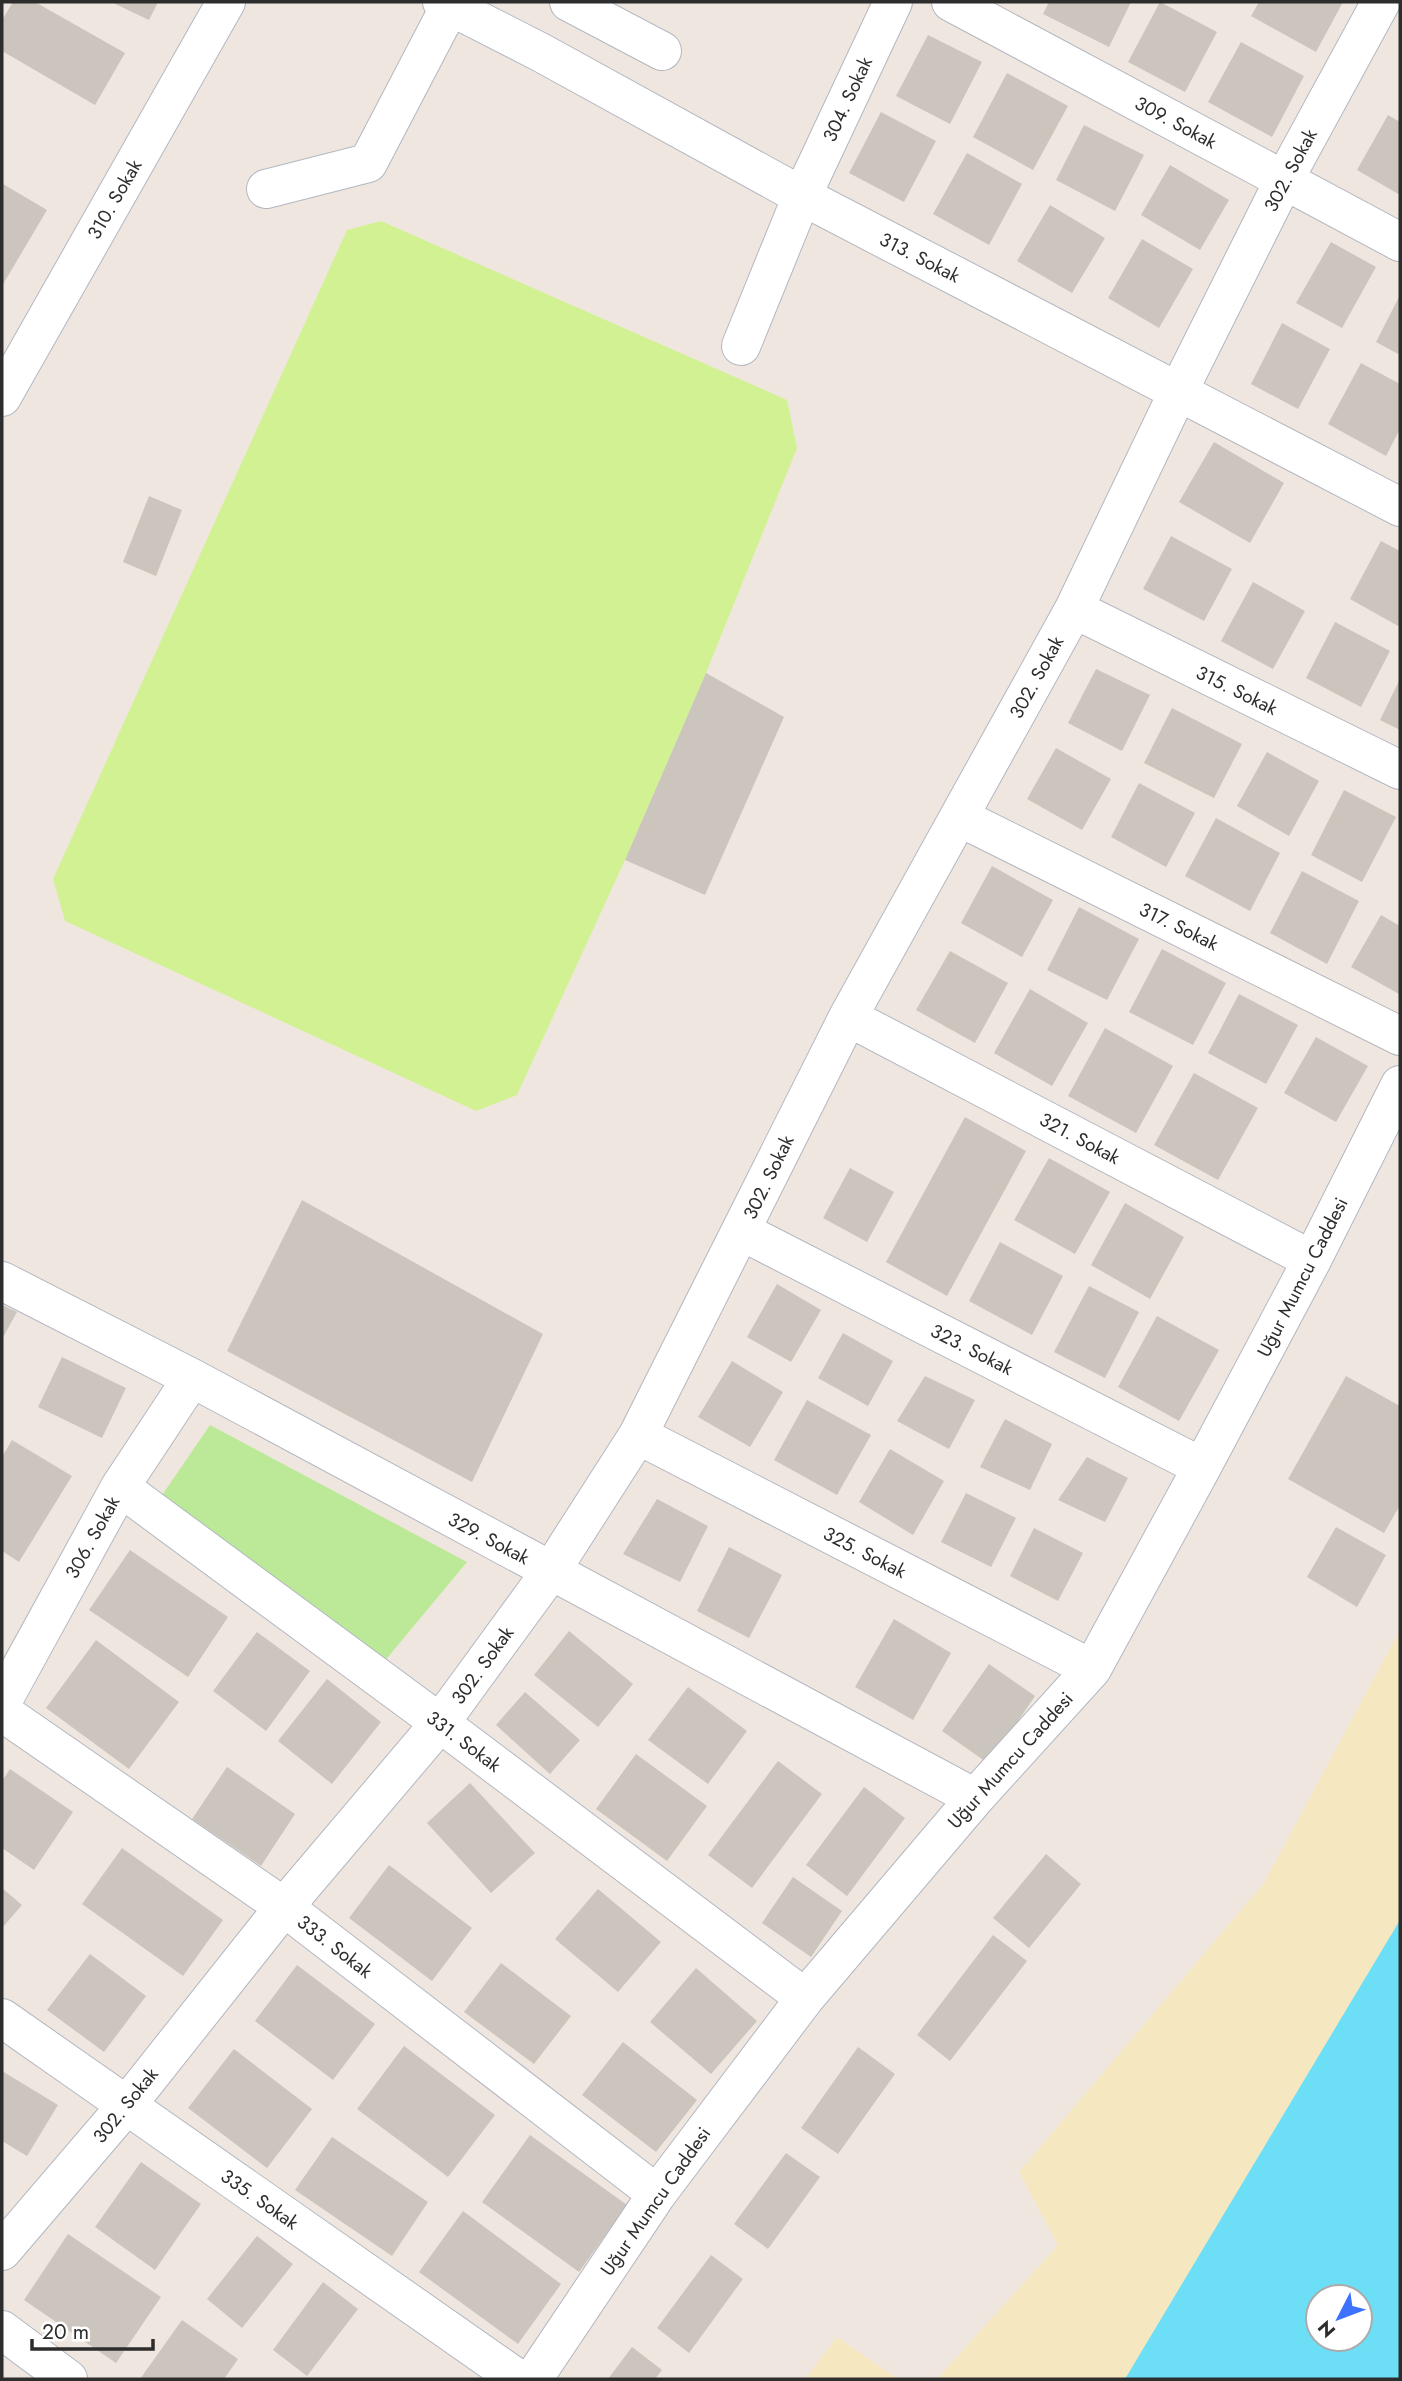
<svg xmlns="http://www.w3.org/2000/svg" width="1402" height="2381" font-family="Jost,sans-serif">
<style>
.green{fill:#bbe998}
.sand{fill:#f5e8c0}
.pitch{fill:#d2f193}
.water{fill:#6cdff7;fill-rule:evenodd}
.building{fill:#cbc5bd}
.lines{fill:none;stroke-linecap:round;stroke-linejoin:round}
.minor-casing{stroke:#b3b7c1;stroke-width:40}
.minor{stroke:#fff;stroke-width:38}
.labels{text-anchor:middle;stroke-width:7;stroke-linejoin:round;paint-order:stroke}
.street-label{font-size:19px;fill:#2d2d2d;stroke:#fff}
</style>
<rect width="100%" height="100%" fill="#efe7df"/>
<path class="green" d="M210 1425 467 1562 378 1669 156 1504Z"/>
<path class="sand" d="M1400 1630V1920L1125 2379H937L1058 2245 1019 2172 1264 1883Z
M837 2337 897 2379H805Z"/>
<path class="pitch" d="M381 221 787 400 797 448 706 673 625 860 517 1095 476 1111 65 921 53 879 347 230Z"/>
<path class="water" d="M1400 1920V2379H1125ZM1318 2297H1360V2339H1318Z"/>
<path class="building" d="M13 2H35L125 53 95 105 2 51V20Z
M111 2H158L149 20Z
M1049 2H1131L1109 47 1043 14Z
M1160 2 1217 32 1185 92 1128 62Z
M1259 2H1343L1316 52 1251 16Z
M928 35 982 62 950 124 896 96Z
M1241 42 1304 76 1272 137 1208 102Z
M1007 73 1068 106 1033 170 973 137Z
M881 112 936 141 904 202 849 173Z
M1388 115 1400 122V195L1357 170Z
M1084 125 1144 155 1115 211 1056 180Z
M967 153 1022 184 989 245 933 214Z
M1170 165 1229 200 1200 250 1141 215Z
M3 184 47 210 2 286V186Z
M1050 205 1105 238 1072 293 1017 261Z
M1142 239 1193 269 1159 328 1108 298Z
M1331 242 1376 267 1342 328 1296 303Z
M1400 295V355L1376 342Z
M1282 323 1330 349 1298 409 1251 384Z
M1361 363 1400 384V429L1386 456 1328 424Z
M1214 442 1284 483 1250 543 1179 502Z
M149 496 182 510 156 576 123 562Z
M1171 536 1232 569 1204 621 1143 589Z
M1381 541 1400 551V627L1350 599Z
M1253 582 1305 611 1273 669 1221 641Z
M1335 622 1390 651 1361 707 1306 678Z
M1096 669 1150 695 1122 751 1068 723Z
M706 673 784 717 705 895 625 860Z
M1400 679V730L1380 720Z
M1172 708 1242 744 1214 798 1144 763Z
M1056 748 1111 779 1082 830 1027 799Z
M1267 752 1319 781 1289 836 1237 806Z
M1139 783 1195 813 1166 867 1111 837Z
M1344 790 1396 817 1362 882 1311 855Z
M1216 818 1280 853 1250 911 1185 876Z
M992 866 1053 900 1022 957 961 923Z
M1302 871 1359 901 1327 964 1270 933Z
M1079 907 1139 939 1107 1000 1047 970Z
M1381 915 1400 926 1399 994 1351 967Z
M1162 949 1226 983 1193 1045 1129 1012Z
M950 951 1008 983 975 1043 916 1010Z
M1030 989 1088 1023 1052 1086 994 1053Z
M1239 994 1298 1025 1266 1084 1208 1053Z
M1105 1028 1173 1066 1136 1133 1068 1096Z
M1316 1037 1368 1066 1336 1122 1284 1093Z
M1194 1073 1258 1108 1218 1180 1154 1145Z
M965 1117 1026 1151 947 1296 886 1262Z
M1049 1158 1110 1192 1075 1254 1014 1220Z
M850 1168 894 1192 867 1242 823 1218Z
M302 1200 543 1334 472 1482 227 1351Z
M1125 1203 1184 1237 1150 1299 1091 1265Z
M1000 1242 1063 1276 1032 1335 969 1301Z
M777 1284 821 1310 791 1362 747 1337Z
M1089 1286 1139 1312 1105 1378 1054 1352Z
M2 1305 17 1312 2 1339Z
M1157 1316 1219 1350 1179 1421 1118 1387Z
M843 1333 893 1361 868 1406 818 1378Z
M62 1357 126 1388 102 1438 38 1407Z
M732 1361 783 1392 750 1447 698 1417Z
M925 1376 975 1400 949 1449 897 1421Z
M1346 1376 1400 1406V1505L1384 1533 1288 1479Z
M807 1400 871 1435 837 1495 774 1460Z
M1005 1419 1052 1444 1030 1490 980 1467Z
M12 1440 72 1476 19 1562 2 1551V1457Z
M890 1449 944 1481 913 1535 859 1502Z
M1087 1457 1128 1478 1105 1522 1058 1500Z
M966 1493 1016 1518 991 1567 941 1542Z
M657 1499 708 1526 680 1582 623 1554Z
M1336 1527 1386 1555 1357 1607 1307 1577Z
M1034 1528 1083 1553 1058 1601 1010 1576Z
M729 1547 782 1575 749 1638 697 1611Z
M130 1550 228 1617 188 1677 89 1610Z
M894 1619 951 1653 913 1720 855 1687Z
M569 1631 633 1684 598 1727 534 1675Z
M257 1632 310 1671 266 1731 213 1691Z
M96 1640 179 1702 129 1769 46 1708Z
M989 1664 1035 1696 989 1764 942 1731Z
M327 1679 381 1722 332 1784 278 1741Z
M688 1687 747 1731 708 1784 648 1740Z
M525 1692 580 1740 550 1774 496 1725Z
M636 1754 707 1806 667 1861 596 1809Z
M778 1761 822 1794 752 1888 708 1855Z
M227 1767 295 1814 261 1866 192 1819Z
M10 1769 73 1812 34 1870 2 1848V1781Z
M470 1783 535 1853 491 1893 427 1823Z
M864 1787 905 1818 847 1896 806 1865Z
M122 1848 223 1920 183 1976 82 1904Z
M1046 1854 1081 1884 1029 1948 993 1918Z
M389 1865 472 1928 432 1981 349 1918Z
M793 1877 842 1911 811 1957 762 1923Z
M2 1888 22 1905 2 1928Z
M598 1889 661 1942 618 1992 555 1939Z
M993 1935 1027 1961 950 2061 917 2035Z
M90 1954 146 1996 104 2052 47 2010Z
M501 1963 571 2016 534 2064 464 2012Z
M297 1965 375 2024 333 2080 255 2021Z
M696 1968 757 2021 711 2074 650 2022Z
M623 2042 697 2100 656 2152 582 2095Z
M404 2046 495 2115 448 2177 357 2109Z
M858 2047 895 2074 838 2154 801 2128Z
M234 2049 312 2109 267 2168 188 2108Z
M2 2071 58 2105 27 2156 2 2141Z
M530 2135 627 2205 579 2272 482 2202Z
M332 2137 428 2202 392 2256 295 2190Z
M786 2153 820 2177 768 2249 734 2224Z
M141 2162 201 2204 155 2270 95 2227Z
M463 2211 561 2284 518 2344 419 2272Z
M68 2234 161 2297 116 2363 24 2300Z
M257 2236 293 2264 242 2328 207 2299Z
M711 2255 743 2279 689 2353 657 2328Z
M323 2282 358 2309 307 2376 273 2350Z
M182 2320 238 2359 224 2379H140Z
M632 2347 662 2370 655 2379H608Z"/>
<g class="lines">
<g class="minor-casing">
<path id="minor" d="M442 2 540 52 802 196 1400 507
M569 2 662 51
M951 2 1400 242
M266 189 368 163 450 6
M741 346 802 196 893 2
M2 397 226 2
M1074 609 1400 770
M959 817 1400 1036
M848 1017 1312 1260
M741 1231 1202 1467
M2 1281 192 1378 975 1798
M638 1435 1092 1669
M120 1487 440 1723 805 1998
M2 1702 120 1487 192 1378
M2 1712 284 1907 657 2194
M2 2018 518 2379
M2 2251 126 2106 284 1907 440 1723 551 1571 638 1435 848 1017 1074 609 1178 392 1284 180 1381 2
M2 2330 68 2379
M533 2379 657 2194 805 1998 975 1798 1092 1669 1202 1467 1312 1260 1400 1085"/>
</g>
<use href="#minor" class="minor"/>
</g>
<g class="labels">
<g class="street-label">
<text transform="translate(847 99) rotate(-65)" y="7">304. Sokak</text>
<text transform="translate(1176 122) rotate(28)" y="7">309. Sokak</text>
<text transform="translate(1290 170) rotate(-62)" y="7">302. Sokak</text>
<text transform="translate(114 199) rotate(-60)" y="7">310. Sokak</text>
<text transform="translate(920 257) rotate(27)" y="7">313. Sokak</text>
<text transform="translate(1036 677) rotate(-61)" y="7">302. Sokak</text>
<text transform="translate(1237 690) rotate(26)" y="7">315. Sokak</text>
<text transform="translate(1179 926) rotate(26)" y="7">317. Sokak</text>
<text transform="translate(1080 1138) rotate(28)" y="7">321. Sokak</text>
<text transform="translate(768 1177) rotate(-64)" y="7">302. Sokak</text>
<text transform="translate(1302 1277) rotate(-63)" y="7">Uğur Mumcu Caddesi</text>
<text transform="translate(972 1349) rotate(27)" y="7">323. Sokak</text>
<text transform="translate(92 1537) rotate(-61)" y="7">306. Sokak</text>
<text transform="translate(489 1538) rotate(28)" y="7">329. Sokak</text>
<text transform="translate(865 1552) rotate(27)" y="7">325. Sokak</text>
<text transform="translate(482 1665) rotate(-54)" y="7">302. Sokak</text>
<text transform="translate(464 1741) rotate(37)" y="7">331. Sokak</text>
<text transform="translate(1010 1760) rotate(-48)" y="7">Uğur Mumcu Caddesi</text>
<text transform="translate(335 1946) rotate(38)" y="7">333. Sokak</text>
<text transform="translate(125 2105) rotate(-51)" y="7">302. Sokak</text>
<text transform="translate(260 2199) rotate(35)" y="7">335. Sokak</text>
<text transform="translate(655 2201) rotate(-55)" y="7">Uğur Mumcu Caddesi</text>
</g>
</g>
<rect width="1402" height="2381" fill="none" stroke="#2d2d2d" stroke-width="7"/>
<g transform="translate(1339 2318) rotate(228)"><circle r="33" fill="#ffffff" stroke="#ababab" stroke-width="2"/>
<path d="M0-5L12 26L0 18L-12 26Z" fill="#3c72ff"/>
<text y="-10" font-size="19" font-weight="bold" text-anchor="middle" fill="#2d2d2d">N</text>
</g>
<path d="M32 2339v10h121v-10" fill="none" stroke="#2d2d2d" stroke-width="3.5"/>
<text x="42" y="2339" font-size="21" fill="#2d2d2d" stroke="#ffffff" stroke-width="5" paint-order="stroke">20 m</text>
</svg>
